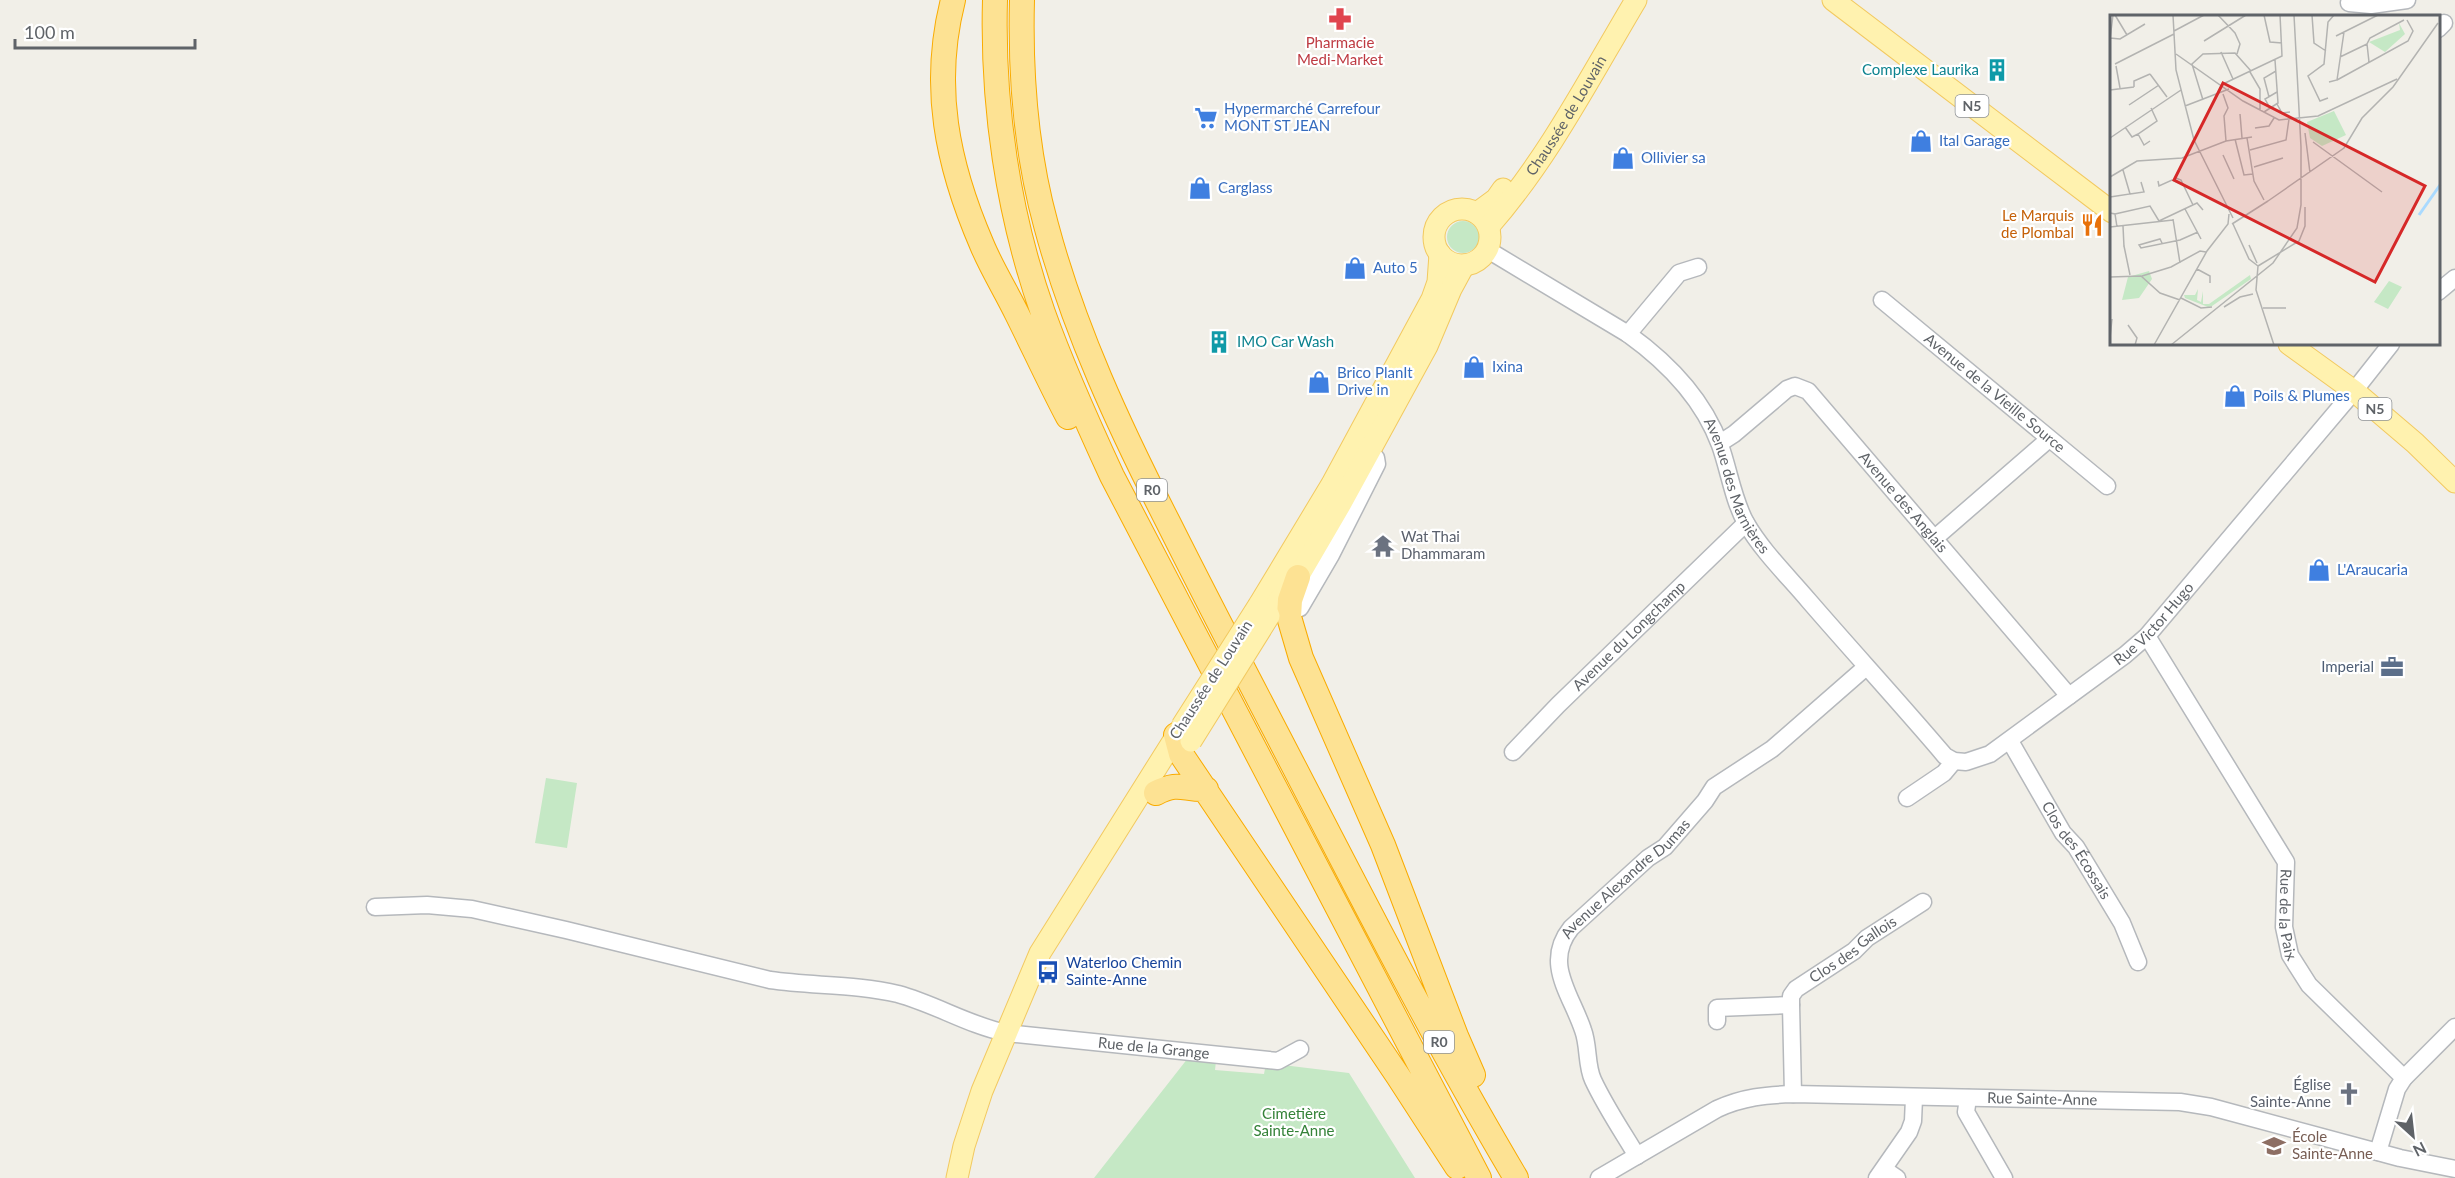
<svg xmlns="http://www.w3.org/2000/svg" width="2455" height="1178" font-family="Lato,sans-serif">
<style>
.green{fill:#c5e8c5}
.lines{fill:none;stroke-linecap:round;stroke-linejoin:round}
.minor-casing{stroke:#b5b8bc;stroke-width:19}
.major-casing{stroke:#f2c960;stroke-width:23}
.highway-casing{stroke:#f9ab00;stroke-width:26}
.minor{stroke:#fff;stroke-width:16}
.major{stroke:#fff2af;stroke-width:21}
.highway{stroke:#fde293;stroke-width:24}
.major-bridge-casing{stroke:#f2c960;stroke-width:23;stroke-linecap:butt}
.major-bridge{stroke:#fff2af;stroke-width:21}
.labels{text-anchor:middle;stroke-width:4.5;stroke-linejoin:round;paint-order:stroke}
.shield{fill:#fff;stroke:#8f9295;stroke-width:1.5}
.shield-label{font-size:14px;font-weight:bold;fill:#5f6368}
.health-label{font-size:15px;fill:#be3a42;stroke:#fff}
.culture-label{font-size:15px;fill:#0d838f;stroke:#fff;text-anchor:end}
.shop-label{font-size:15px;fill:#366cbe;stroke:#fff;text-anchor:start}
.street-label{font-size:15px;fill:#5f6368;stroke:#fff}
.food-label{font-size:15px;fill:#c56008;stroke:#fff;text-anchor:end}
.worship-label{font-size:15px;fill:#5b616d;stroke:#fff;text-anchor:start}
.service-label{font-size:15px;fill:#4e5e75;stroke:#fff;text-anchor:end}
.transit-label{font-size:15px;fill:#164399;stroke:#fff;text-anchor:start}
.park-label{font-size:15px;fill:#348238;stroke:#fff}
.education-label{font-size:15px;fill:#785e54;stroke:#fff;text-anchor:start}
.inset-river{fill:none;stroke:#aadaff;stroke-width:3}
.inset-road{fill:none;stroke:#b3b3b1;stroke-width:1.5}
.view{fill:#d62828;fill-opacity:0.15;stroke:#d62828;stroke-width:3}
.inset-edge{fill:none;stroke:#5f6368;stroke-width:3}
</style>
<rect width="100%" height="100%" fill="#f1efe8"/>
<path class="green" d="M1447 237a16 16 0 1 1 32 0a16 16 0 1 1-32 0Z
M546 778 577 783 567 848 535 843Z
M1188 1058 1216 1061 1215 1070 1264 1074 1266 1063 1349 1073 1415 1178H1094Z"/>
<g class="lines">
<g class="minor-casing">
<g id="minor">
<path d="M2349 3 2371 5 2407 0"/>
<path d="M2438 29 2444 23"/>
<path id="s1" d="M1488 250 1628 334C1667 362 1703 399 1720 445 1729 470 1733 500 1746 523 1762 551 1788 576 1809 601 1854 653 1900 703 1945 756L1954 761 1966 762 1990 754 2125 655 2147 636 2354 391 2391 344"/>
<path d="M2438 292 2455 278"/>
<path id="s2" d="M1882 300 2107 486"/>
<path d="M1628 334 1679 273 1698 267"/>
<path id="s3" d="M1720 443 1734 434 1787 389 1795 386 1808 391 2069 696"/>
<path d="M1935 538 2049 439"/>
<path d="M1300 608 1331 555 1377 464 1376 458 1370 452"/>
<path id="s4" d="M2147 636 2286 862 2284 927 2290 955 2309 985 2404 1078"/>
<path id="s5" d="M2010 741 2063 833 2076 847 2122 923 2138 962"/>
<path id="s6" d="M1513 752 1558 705 1746 523"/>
<path d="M1907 798 1944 773 1954 761"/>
<path id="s7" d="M375 907 427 905 472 909 566 930 770 980C812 986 856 984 898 994 935 1004 968 1025 1006 1033L1278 1061 1300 1049"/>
<path d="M1717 1021V1008L1791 1005"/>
<path id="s8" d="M1793 1094 1791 1005V996L1796 989 1854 951 1867 938 1923 902"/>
<path d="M1968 1098 1966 1112 2004 1178"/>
<path d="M2378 1152 2397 1089 2404 1078 2455 1027"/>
<path id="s9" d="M1637 1156C1622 1131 1605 1106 1593 1080 1586 1065 1589 1046 1583 1030 1571 994 1543 963 1571 928L1648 858 1665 847 1705 801 1714 787 1772 749 1866 667"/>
<path d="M1884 1169 1897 1178"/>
<path id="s10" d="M1599 1178 1717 1109C1743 1097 1766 1095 1793 1094L2180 1102 2211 1107 2400 1158 2455 1169"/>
<path d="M1877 1178 1909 1132 1913 1121 1914 1098"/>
</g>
</g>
<g class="major-casing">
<g id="major">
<path d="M1833 0 2112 212"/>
<circle cx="1462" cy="237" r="28"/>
<path d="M1477 213 1496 199 1503 189"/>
<path id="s11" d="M1489 226C1548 159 1590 77 1636 0"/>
<path d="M2289 344 2354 391 2415 443 2455 482"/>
<path d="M1259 605 1332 484 1432 299 1438 282 1440 254"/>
<path d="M1269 616 1287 589 1298 577 1340 505 1427 346 1451 289 1464 265"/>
<path d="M957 1178 964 1146 982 1091 1040 953 1182 727"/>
</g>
</g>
<g class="highway-casing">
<path id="highway" d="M953 0C931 86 947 164 982 245 992 269 1006 291 1017 314 1034 348 1050 383 1068 417
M995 0C992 105 1008 214 1043 313 1063 369 1087 422 1112 476L1479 1178
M1022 0C1020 75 1026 152 1046 225 1074 330 1120 428 1169 524 1204 594 1240 663 1276 732 1354 882 1430 1033 1516 1178
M1298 577 1290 600 1289 617 1301 658 1383 845 1456 1036 1473 1075
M1176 735 1181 754 1398 1076 1457 1167
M1156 793C1179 781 1183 790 1206 789"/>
</g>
<use href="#minor" class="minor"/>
<use href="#major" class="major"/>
<use href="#highway" class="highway"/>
<g class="major-bridge-casing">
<path id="major-bridge" d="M1182 726 1259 605
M1191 741 1269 616"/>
</g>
<use href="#major-bridge" class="major-bridge"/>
</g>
<defs>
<g id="pharmacy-bare" transform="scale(1.8)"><path d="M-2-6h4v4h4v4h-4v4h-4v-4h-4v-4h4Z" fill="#e0444e" stroke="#fff" stroke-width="2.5" paint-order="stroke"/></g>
<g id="building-bare" transform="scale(1.8)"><path d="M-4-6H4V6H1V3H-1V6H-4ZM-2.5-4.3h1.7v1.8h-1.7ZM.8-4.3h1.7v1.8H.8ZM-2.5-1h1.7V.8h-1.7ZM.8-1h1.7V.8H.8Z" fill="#0f9aa8" stroke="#fff" stroke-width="2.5" paint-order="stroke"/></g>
<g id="supermarket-bare" transform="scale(1.8)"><path d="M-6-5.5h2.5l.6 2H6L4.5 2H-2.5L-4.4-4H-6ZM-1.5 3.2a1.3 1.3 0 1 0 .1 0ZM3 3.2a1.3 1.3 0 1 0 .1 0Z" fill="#3f7fe0" stroke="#fff" stroke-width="2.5" paint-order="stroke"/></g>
<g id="shop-bare" transform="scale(1.8)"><path d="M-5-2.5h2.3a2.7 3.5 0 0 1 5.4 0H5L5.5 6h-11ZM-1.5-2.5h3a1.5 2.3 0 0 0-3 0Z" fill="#3f7fe0" stroke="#fff" stroke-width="2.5" paint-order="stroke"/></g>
<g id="restaurant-bare" transform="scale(1.8)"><path d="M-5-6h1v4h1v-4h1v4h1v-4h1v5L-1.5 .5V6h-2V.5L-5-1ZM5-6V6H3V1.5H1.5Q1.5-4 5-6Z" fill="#e8710a" stroke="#fff" stroke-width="2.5" paint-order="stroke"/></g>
<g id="temple-bare" transform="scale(1.8)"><path d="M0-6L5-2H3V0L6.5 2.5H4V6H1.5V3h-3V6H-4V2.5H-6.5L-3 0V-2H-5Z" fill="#6b7280" stroke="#fff" stroke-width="2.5" paint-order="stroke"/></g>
<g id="office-bare" transform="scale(1.8)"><path d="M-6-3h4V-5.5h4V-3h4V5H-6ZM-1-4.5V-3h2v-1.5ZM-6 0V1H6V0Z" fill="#5c6f8a" stroke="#fff" stroke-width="2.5" paint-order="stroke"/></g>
<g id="bus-bare" transform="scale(1.8)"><path d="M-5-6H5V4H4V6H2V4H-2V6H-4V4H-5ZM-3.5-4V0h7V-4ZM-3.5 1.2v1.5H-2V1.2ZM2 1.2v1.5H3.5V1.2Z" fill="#1a4fb4" stroke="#fff" stroke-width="2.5" paint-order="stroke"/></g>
<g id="church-bare" transform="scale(1.8)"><path d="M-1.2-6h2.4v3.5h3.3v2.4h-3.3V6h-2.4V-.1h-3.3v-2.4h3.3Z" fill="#6b7280" stroke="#fff" stroke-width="2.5" paint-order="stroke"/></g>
<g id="school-bare" transform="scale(1.8)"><path d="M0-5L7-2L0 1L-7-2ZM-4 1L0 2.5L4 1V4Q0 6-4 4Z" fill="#8d6e63" stroke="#fff" stroke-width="2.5" paint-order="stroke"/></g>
</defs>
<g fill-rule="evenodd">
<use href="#pharmacy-bare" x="1340" y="19"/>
<use href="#building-bare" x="1997" y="70"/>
<use href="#supermarket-bare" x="1206" y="118"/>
<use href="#shop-bare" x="1921" y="141"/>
<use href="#shop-bare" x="1623" y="158"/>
<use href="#shop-bare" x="1200" y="188"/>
<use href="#restaurant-bare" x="2092" y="225"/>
<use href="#shop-bare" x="1355" y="268"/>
<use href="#building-bare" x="1219" y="342"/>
<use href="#shop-bare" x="1474" y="367"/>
<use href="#shop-bare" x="1319" y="382"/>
<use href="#shop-bare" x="2235" y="396"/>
<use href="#temple-bare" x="1383" y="546"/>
<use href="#shop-bare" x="2319" y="570"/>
<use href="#office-bare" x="2392" y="667"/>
<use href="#bus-bare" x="1048" y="972"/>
<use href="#church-bare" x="2349" y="1094"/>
<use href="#school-bare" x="2274" y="1146"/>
</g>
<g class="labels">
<g class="shield">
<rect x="1955.5" y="95" width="33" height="22" rx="4.5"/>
<rect x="2358.5" y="398" width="33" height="22" rx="4.5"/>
<rect x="1137" y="479" width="30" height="22" rx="4.5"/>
<rect x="1424" y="1031" width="30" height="22" rx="4.5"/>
</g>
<g class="shield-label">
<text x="1972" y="111">N5</text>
<text x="2375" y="414">N5</text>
<text x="1152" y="495">R0</text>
<text x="1439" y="1047">R0</text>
</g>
<g class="health-label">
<text x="1340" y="48">Pharmacie<tspan x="1340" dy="17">Medi-Market</tspan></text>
</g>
<g class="culture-label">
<text x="1979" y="75">Complexe Laurika</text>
<text x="1237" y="347" text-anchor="start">IMO Car Wash</text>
</g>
<g class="shop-label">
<text x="1224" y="114">Hypermarché Carrefour<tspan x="1224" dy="17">MONT ST JEAN</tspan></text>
<text x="1939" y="146">Ital Garage</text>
<text x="1641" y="163">Ollivier sa</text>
<text x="1218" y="193">Carglass</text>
<text x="1373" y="273">Auto 5</text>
<text x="1492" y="372">Ixina</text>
<text x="1337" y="378">Brico PlanIt<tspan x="1337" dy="17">Drive in</tspan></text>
<text x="2253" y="401">Poils &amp; Plumes</text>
<text x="2337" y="575">L'Araucaria</text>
</g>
<g class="street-label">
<text dy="5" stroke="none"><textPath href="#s11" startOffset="135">Chaussée de Louvain</textPath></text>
<text dy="5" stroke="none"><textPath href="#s2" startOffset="146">Avenue de la Vieille Source</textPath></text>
<text dy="5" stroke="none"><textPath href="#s1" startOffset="354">Avenue des Marnières</textPath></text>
<text dy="5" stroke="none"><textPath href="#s3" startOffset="255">Avenue des Anglais</textPath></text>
<text dy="5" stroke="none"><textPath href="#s1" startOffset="956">Rue Victor Hugo</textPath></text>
<text dy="5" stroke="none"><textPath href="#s6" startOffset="164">Avenue du Longchamp</textPath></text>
<text transform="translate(1211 680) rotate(-57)" y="5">Chaussée de Louvain</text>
<text dy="5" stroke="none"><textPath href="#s5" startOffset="128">Clos des Écossais</textPath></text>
<text dy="5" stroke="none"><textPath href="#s9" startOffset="322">Avenue Alexandre Dumas</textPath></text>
<text dy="5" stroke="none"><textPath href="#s4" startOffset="318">Rue de la Paix</textPath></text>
<text dy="5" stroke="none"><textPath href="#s8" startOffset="176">Clos des Gallois</textPath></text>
<text dy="5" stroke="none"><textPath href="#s7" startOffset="796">Rue de la Grange</textPath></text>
<text dy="5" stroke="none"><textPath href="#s10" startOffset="464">Rue Sainte-Anne</textPath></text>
</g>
<g class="food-label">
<text x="2074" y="221">Le Marquis<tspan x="2074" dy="17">de Plombal</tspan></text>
</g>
<g class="worship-label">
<text x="1401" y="542">Wat Thai<tspan x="1401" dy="17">Dhammaram</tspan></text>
<text x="2331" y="1090" text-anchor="end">Église<tspan x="2331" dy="17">Sainte-Anne</tspan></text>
</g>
<g class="service-label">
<text x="2374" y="672">Imperial</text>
</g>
<g class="transit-label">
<text x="1066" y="968">Waterloo Chemin<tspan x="1066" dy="17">Sainte-Anne</tspan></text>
</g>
<g class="park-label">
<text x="1294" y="1119">Cimetière<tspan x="1294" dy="17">Sainte-Anne</tspan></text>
</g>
<g class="education-label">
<text x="2292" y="1142">École<tspan x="2292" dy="17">Sainte-Anne</tspan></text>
</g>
</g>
<g transform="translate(2110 15)">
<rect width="330" height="330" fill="#f1efe8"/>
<path d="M289 8 295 19 275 37 259 27 290 15ZM224 96 236 120 212 131 200 123 197 107ZM39 256 42 264 29 283 12 285 18 262ZM140 260 141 264 102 291 98 292 75 283 74 280H85L88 274 87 285 91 287 93 276V289H99ZM279 266 292 272 278 294 264 287Z" fill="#c5e8c5"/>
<path class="inset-river" d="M309 200 330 170"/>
<path class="inset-road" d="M5 0 17 20M63 0 66 55 84 125 123 203M108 0 125 18 130 29 127 39M154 0 160 27 172 28M202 0 204 28 216 36M64 16 94 0M226 21 268 0M0 23 10 24 35 9M0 24 3 0M94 26 136 0M111 37 123 64M66 39 133 86 169 105 208 101 287 64M230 42 257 29M259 47 257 29 260 23 294 5M5 49 64 19M6 51 10 73M140 57 150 74V95M40 59 57 82M227 65 298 26 303 16 297 5M219 67 227 65 234 17M113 69 172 41 170 0M24 72V66L40 59M0 75 24 72M113 79 118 93 114 101 116 126M159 82 154 63 166 56M218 83 210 86 198 61 214 49 218 7 224 0M93 85 82 49 93 39 125 38 141 56M167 89 172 98 180 97M19 90 49 70M75 91 119 74M160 93 155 84 167 77M154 97 168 88 165 45M130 99 132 123M15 112 22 122 28 119 47 106 41 93M145 113 159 111 164 103M195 118 200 158M28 119 34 130 40 126M0 123 71 75M137 123 144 166 154 185M125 124 134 160 143 159M203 127 272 177M140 135 176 125 179 104M113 140 124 164M144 152 173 143M0 162 27 146 72 143 116 126 142 122M66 163 71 165 83 190M48 166 49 171 62 165 72 169M20 179 34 177 31 167M0 182 20 179 13 155M158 186 234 133 252 103 283 72 328 8M75 194 91 224M0 198 5 199 7 212M5 199 40 191 49 206 87 188 93 195M63 204 70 248M122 209 158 186M123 209 139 244 148 251 146 275 164 330M13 211 14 232M0 212 63 205M52 228 50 224 29 230 31 233 70 225 88 217M139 230 147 248M14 231 20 260M148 251 189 226 195 211V192M87 254 100 261V268M32 261 61 252 90 236 96 237M0 262 31 261 50 278 70 285M71 283 91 293 102 292M114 292 130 282 143 279M153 293H176M18 310 27 323 25 330M0 323 2 304M44 330 97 236 118 209 119 199M61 330 163 248 187 213 191 190V132L184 0"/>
<path class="view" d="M113 68 315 171 265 267 64 165Z"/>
<rect width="330" height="330" class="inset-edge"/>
</g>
<g transform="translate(2413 1136) rotate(153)" stroke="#ffffff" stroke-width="4.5" paint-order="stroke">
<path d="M0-4.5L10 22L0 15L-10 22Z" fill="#5f6368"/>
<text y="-9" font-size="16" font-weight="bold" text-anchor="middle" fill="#5f6368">N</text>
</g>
<path d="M15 39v9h180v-9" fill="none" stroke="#5f6368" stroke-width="3"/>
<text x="24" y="39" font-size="18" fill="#5f6368" stroke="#ffffff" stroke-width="4.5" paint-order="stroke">100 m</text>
</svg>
